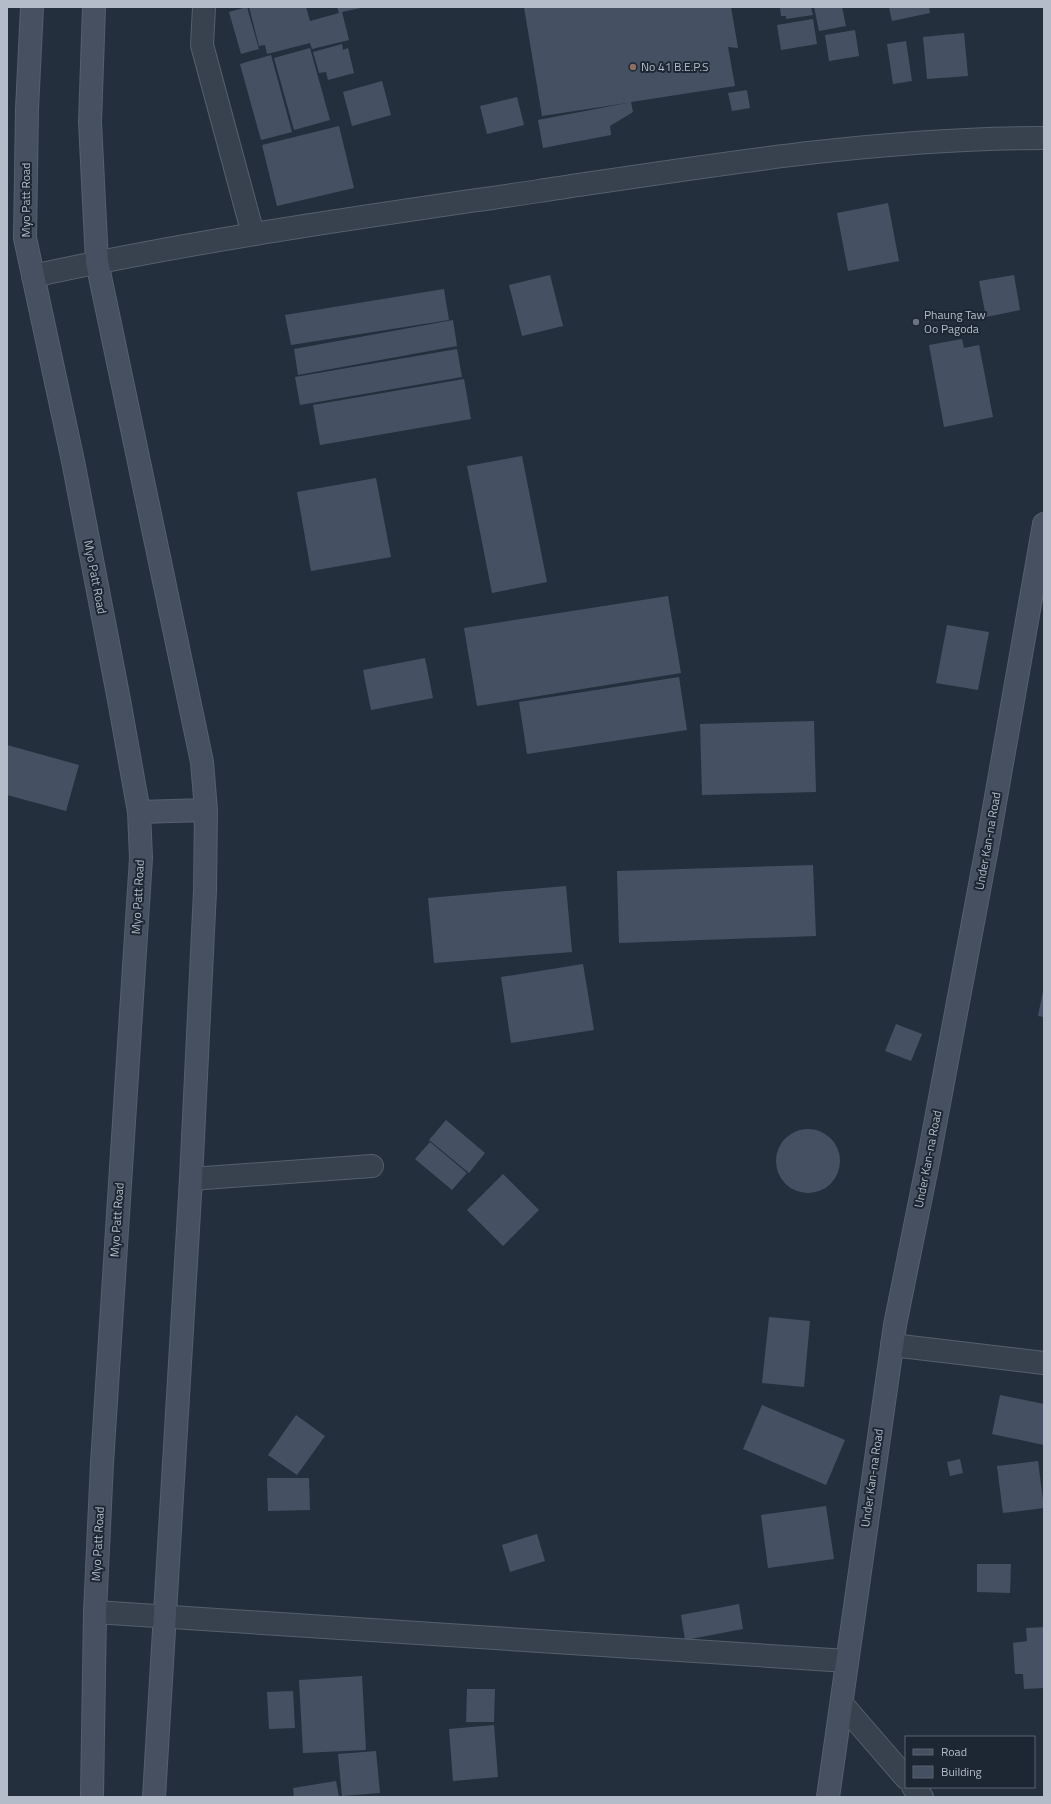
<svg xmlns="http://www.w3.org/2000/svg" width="1051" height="1804" font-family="'Titillium Web',sans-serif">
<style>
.building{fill:#455162}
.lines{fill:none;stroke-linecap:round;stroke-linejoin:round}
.street-casing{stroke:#565f6c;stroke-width:24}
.secondary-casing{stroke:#565f6c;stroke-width:24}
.street{stroke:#38414e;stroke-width:22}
.secondary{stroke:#465061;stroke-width:22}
.education-dot{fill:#8d6e63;stroke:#1d2633;stroke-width:1.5}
.worship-dot{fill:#6b7280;stroke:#1d2633;stroke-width:1.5}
.labels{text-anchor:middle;stroke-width:4;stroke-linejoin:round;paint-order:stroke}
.poi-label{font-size:12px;fill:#b4bcc9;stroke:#1d2633;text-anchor:start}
.street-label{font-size:12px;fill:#b4bcc9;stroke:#1d2633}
</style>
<rect width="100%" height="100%" fill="#242f3e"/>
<path class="building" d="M247 7 259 49 241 54 229 12Z
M249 7H306L310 21 339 13 337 7 361 8 342 12 349 40 312 49 310 43 267 54 265 45 259 46Z
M524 7H731L738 48 728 47 735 86 631 102 633 112 610 126 611 135 543 148 538 120 627 103 542 116Z
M780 7H811L813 15 786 19V16H781Z
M814 7H842L846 26 819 31Z
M889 7H929L930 13 892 21Z
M813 19 817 44 781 50 777 25Z
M855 30 859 56 829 61 825 35Z
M964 33 968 76 927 79 923 37Z
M906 41 912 81 893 84 887 44Z
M342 44 343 50 348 48 354 73 328 80 326 72 319 73 313 52Z
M310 48 330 120 294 130 274 58Z
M271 55 292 132 261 140 240 64Z
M382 81 391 115 352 126 343 92Z
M747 90 750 108 732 111 728 93Z
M517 97 524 125 487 134 480 106Z
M339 126 354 188 277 206 262 145Z
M888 203 899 261 848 271 837 213Z
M550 275 563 326 522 336 509 285Z
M1014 275 1020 310 986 317 979 281Z
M444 289 449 320 291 345 285 315Z
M453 320 457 346 298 375 294 349Z
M962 339 964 348 979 345 993 417 944 427 929 345Z
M457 349 462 377 300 405 295 377Z
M464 379 471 419 320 445 313 405Z
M522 456 547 582 492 593 467 466Z
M376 478 391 557 311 571 297 492Z
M668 596 681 673 477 706 464 628Z
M947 625 989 632 978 690 936 683Z
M425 658 433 698 371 710 363 670Z
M679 677 687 730 527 754 519 702Z
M814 721 816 792 702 795 700 724Z
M7 745 79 765 66 811 7 795Z
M813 865 816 936 619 943 617 871Z
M566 886 572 952 434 963 428 898Z
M583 964 594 1030 511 1043 501 977Z
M1043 991H1044V1017L1038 1016Z
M896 1024 922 1034 911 1061 885 1051Z
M446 1120 485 1153 469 1173 429 1140Z
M776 1161a32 32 0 1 1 64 0a32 32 0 1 1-64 0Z
M430 1142 467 1173 452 1190 415 1159Z
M503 1174 539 1210 503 1246 467 1210Z
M769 1317 810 1321 804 1387 762 1383Z
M1000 1395 1044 1404V1445L992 1434Z
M762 1405 845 1440 826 1485 743 1449Z
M296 1415 325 1436 297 1475 268 1455Z
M960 1459 963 1473 950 1476 947 1462Z
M1038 1461 1044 1508 1003 1513 997 1466Z
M267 1478H309L310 1510 268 1511Z
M826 1506 834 1559 768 1568 761 1515Z
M537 1534 545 1561 510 1572 502 1545Z
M977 1564H1011L1010 1593 977 1592Z
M739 1604 743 1629 685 1640 681 1615Z
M1044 1627V1688L1024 1689 1023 1674H1015L1013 1643 1027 1641 1026 1628Z
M362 1676 366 1750 303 1753 299 1680Z
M467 1689H495L494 1722H466Z
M293 1691 295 1728 269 1729 267 1692Z
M494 1725 498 1777 453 1781 449 1729Z
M376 1751 380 1793 342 1796 338 1754Z
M336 1781 339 1797H294L293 1788Z"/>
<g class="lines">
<g class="street-casing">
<path id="street" d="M204 7 202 45 253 234
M33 276C201 239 370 216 539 191 707 166 874 138 1044 138
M191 1179 372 1166
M892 1345 1044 1363
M95 1612 847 1661
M842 1704 906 1778
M913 1787 922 1797"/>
</g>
<g class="secondary-casing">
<path id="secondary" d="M32 7 27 109 25 238 73 461 119 700 139 812 141 858 102 1463 95 1612 92 1797
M94 7 90 122 97 262 202 762 206 810 205 891 191 1179 154 1797
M139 812 206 810
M828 1797 895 1325 928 1162 989 837 1044 524"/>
</g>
<use href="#street" class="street"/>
<use href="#secondary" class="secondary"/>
</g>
<circle class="education-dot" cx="633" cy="67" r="4"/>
<circle class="worship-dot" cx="916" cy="322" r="4"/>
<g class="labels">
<g class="poi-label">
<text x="641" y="71">No 41 B.E.P.S</text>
<text x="924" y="319">Phaung Taw<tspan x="924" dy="14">Oo Pagoda</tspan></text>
</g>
<g class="street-label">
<text transform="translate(26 200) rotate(-90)" y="4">Myo Patt Road</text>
<text transform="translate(95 577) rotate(79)" y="4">Myo Patt Road</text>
<text transform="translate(988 841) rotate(-80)" y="4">Under Kan-na Road</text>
<text transform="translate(138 897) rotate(-87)" y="4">Myo Patt Road</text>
<text transform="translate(928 1159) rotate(-79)" y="4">Under Kan-na Road</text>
<text transform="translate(117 1220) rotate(-86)" y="4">Myo Patt Road</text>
<text transform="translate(872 1478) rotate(-82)" y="4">Under Kan-na Road</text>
<text transform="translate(98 1544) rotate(-87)" y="4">Myo Patt Road</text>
</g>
</g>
<rect width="1051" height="1804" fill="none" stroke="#b4bcc9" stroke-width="16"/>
<rect x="905" y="1736" width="130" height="52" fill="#1d2633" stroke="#59626f"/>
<rect x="913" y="1749" width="20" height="6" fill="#465061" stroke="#59626f"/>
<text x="941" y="1756" font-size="12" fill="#b4bcc9">Road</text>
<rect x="913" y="1766" width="20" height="12" fill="#455162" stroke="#59626f"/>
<text x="941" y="1776" font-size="12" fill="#b4bcc9">Building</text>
</svg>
